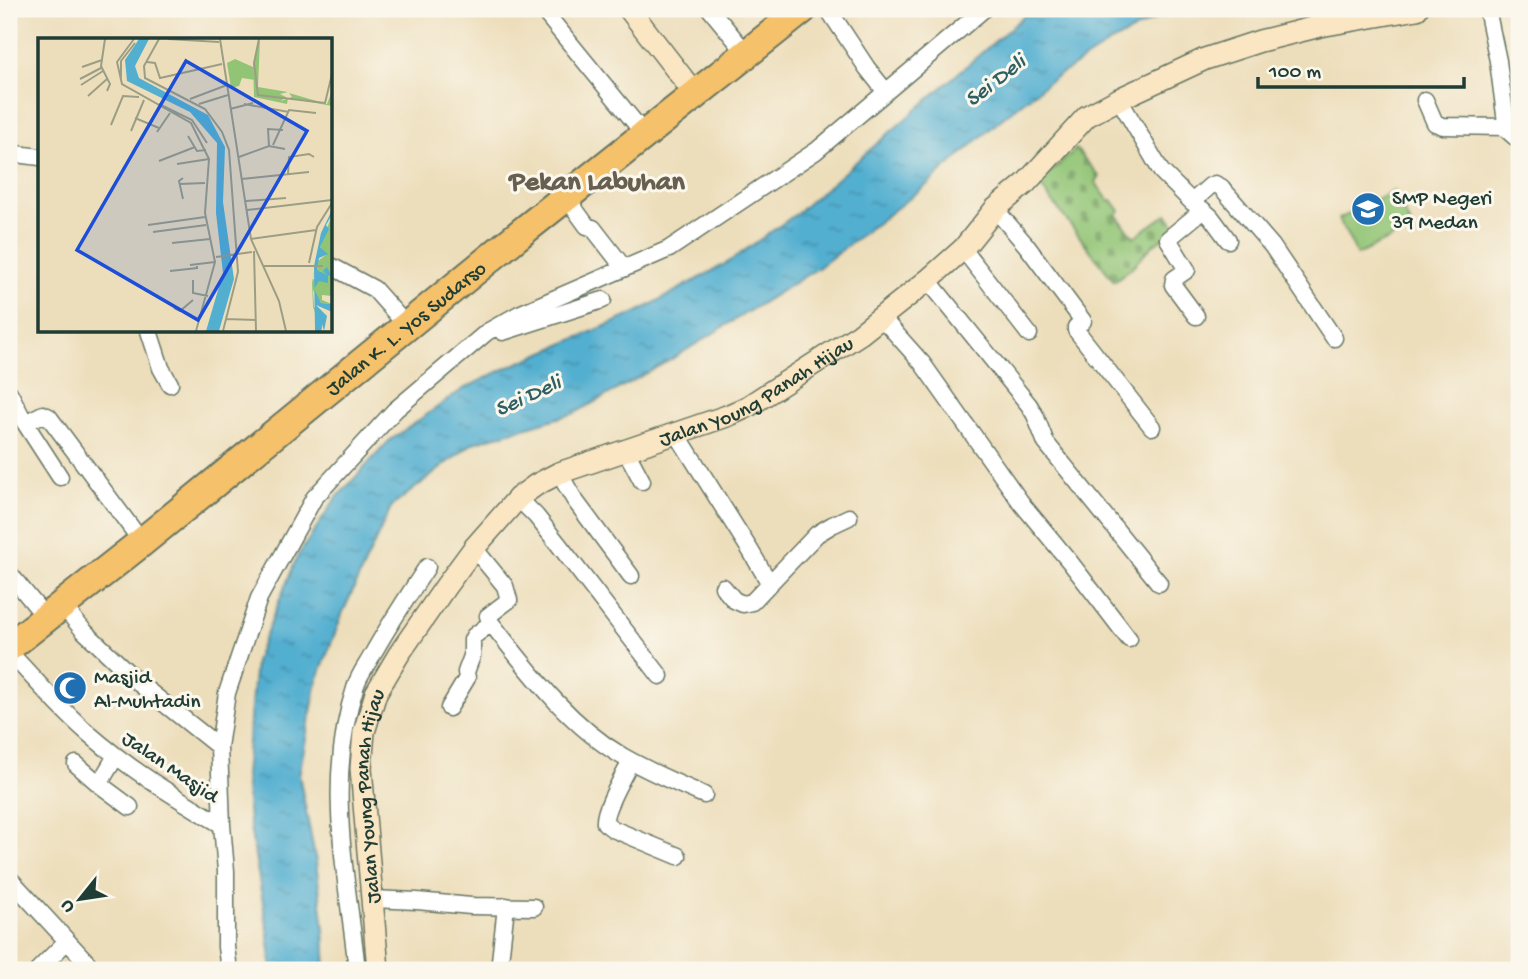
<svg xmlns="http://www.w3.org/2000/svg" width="1528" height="979" font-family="'Gochi Hand',sans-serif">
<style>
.cemetery{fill:url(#cemetery-stones);stroke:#588054;stroke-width:2}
.pitch{fill:#91c475;stroke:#588054;stroke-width:2}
.water{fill:url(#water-ripples);stroke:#387682;stroke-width:2}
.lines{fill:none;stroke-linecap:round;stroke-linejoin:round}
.street-casing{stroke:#677563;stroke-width:19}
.secondary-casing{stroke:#677563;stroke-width:24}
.highway-casing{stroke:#677563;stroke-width:32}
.street{stroke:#fff;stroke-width:16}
.secondary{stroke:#fbe6c4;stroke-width:21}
.highway{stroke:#f5c16b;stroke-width:28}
.labels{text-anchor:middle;stroke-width:6;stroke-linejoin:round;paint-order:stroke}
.poi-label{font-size:21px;fill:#1f3d34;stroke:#fbf7ec;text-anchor:start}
.street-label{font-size:21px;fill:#1f3d34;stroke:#fbf7ec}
.water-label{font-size:23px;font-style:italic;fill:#2e5f63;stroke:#fbf7ec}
.district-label{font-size:28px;font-weight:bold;fill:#675f4f;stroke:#fbf7ec}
.inset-road{fill:none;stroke:#9b9e85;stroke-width:2}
.view{fill:#1d4ed8;fill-opacity:0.15;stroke:#1d4ed8;stroke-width:3.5}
.inset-edge{fill:none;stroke:#1f3d34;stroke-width:3.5}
</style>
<defs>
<pattern id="cemetery-stones" width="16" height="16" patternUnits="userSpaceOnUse" patternTransform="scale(1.75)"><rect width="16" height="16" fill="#91c475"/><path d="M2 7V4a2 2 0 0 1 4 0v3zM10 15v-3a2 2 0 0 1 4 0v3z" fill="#76a061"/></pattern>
<pattern id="water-ripples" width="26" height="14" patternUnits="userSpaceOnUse" patternTransform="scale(1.75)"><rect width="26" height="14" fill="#52afd0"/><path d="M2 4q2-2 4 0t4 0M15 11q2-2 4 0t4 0" fill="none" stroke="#4390aa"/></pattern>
</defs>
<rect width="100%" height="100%" fill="#fbf7ec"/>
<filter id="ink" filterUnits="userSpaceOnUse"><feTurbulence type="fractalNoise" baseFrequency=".0143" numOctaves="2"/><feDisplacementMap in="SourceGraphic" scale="14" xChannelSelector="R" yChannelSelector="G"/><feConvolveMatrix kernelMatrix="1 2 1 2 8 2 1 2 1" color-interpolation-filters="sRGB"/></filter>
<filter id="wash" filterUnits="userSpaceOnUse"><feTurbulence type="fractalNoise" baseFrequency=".00686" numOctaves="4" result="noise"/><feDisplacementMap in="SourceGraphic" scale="28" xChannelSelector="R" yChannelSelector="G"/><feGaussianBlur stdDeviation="1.57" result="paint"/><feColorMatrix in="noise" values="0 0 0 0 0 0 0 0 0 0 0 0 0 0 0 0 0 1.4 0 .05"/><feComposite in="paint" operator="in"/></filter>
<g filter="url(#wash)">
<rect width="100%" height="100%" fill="#eddebb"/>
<path class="cemetery" d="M1076 149 1099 176 1095 182 1109 201 1112 200 1120 211 1116 215 1134 237 1167 214 1177 229 1154 244 1130 269 1114 281 1038 183Z"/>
<path class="pitch" d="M1394 191 1412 228 1357 255 1339 219Z"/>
<path class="water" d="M1032 9H1177L1164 14 1113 41 1047 83 999 121 928 184 818 268 672 359 575 413 473 443 391 507 343 612 317 681 299 775 316 862 324 928 326 970H272L268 932 249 821 245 776 255 661 297 557 336 498 389 441 463 389 504 369 636 313 727 263 796 214Z"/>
</g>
<g filter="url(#ink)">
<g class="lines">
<g class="street-casing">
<path id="street" d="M542 9 645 135
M710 9 746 53
M828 9 867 68 886 92
M1487 9 1498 61 1507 130 1515 137 1519 138
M1119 99 1161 171 1192 202 1203 210 1211 217 1228 240
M1425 100 1435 123 1443 126 1507 127
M9 153 40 157
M566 197 587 226 593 228 624 268
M1192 202 1210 186 1215 184 1221 187 1272 246 1334 338
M995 209 1026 245 1083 321 1076 327V330L1152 427
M963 249 1029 334
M331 266 374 289 406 325
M928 280 1029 405 1035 415 1046 443 1159 583
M1196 316 1173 285 1174 279 1187 270 1168 239 1203 210
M882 318 922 363 1022 504 1070 562 1129 639
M149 331 161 368 170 384
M503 332 603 300
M9 392 25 423 60 477
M25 423 43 414 49 417 142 542
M677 434 750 550 770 584
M626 451 642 481
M559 473 574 499 631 576
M518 498 536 516 559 545 660 676
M474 548 505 586 509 600 488 616 491 623C529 671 568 724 622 756 648 771 676 783 704 795
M9 573 46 618
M723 587 734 600 743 604 752 602 817 534 832 525 849 517
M62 605 83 630 141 685 219 747
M9 652C35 679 60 709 88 733 129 769 175 797 222 825
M449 708 467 678 466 672 472 656V640L474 636 491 623
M631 761C624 775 603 810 605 823L613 829 678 856
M76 764 99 784 130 807
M99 784 116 756
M9 878 94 970
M373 899 417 901 471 906 534 907
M39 969 67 941
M229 970 226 947V871L222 825 219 747 227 693 259 598 314 498 395 410 487 332 519 314 669 249 816 151 984 9
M357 970C347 875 324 780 356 685 359 675 366 666 371 657 388 626 408 596 427 567
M499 970 506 906"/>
</g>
<g class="secondary-casing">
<g id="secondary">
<path d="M629 9 695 94"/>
<path id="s1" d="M378 970 361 768 364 732 376 693 399 654 446 586 474 548 518 498 536 485 559 473 727 416 747 407 860 334 928 280 963 249 995 209 1026 183 1087 116 1119 99 1205 59 1260 41 1320 26 1417 9"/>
</g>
</g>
<g class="highway-casing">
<g id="highway">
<path id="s2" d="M9 647 142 542 527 228 803 9"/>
</g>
</g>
<use href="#street" class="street"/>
<use href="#secondary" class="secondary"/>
<use href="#highway" class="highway"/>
</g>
</g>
<defs>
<g id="school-disc" transform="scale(1.75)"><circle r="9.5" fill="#1f6fb2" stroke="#fbf7ec"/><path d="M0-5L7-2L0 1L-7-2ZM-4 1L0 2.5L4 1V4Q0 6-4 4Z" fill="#fff"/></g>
<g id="mosque-disc" transform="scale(1.75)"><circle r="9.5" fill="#1f6fb2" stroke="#fbf7ec"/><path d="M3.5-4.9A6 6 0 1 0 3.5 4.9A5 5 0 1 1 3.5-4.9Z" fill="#fff"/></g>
</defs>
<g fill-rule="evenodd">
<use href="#school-disc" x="1368" y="209"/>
<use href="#mosque-disc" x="70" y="688"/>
</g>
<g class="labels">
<g class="poi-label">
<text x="1392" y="204">SMP Negeri<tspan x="1392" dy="24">39 Medan</tspan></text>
<text x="94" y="683">Masjid<tspan x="94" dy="24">Al-Muhtadin</tspan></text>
</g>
<g class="street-label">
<text dy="7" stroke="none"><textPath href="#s2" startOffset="509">Jalan K. L. Yos Sudarso</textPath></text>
<text dy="7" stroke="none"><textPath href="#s1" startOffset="784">Jalan Young Panah Hijau</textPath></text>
<text transform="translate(171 766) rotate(34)" y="7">Jalan Masjid</text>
<text dy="7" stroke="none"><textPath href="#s1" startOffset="175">Jalan Young Panah Hijau</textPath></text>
</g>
<g class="water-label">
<text transform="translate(994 79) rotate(-38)" y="8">Sei Deli</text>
<text transform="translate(527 394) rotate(-25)" y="8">Sei Deli</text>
</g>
<g class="district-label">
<text x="597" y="189">Pekan Labuhan</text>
</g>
</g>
<g transform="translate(38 38)">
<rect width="294" height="294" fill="#eddebb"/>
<path d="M222 1 220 49 250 54 242 56 248 59 243 63 254 59 251 55 289 66 294 53V68L250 60 249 66 216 59 215 25Z" fill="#91c475"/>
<path d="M294 171 283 195 275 241 280 244 278 236 283 233H279L280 223 289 216 282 209 294 177V258L284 257V262L294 266 283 265 275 252 276 269 279 271 284 283V293L275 269 274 245 283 195Z" fill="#91c475"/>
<path d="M197 21 215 29 217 42 204 40 201 48 193 50 189 25Z" fill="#91c475"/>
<path d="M101 1H111L97 28 101 40 170 77 187 109 185 164 196 241 181 293H168L185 235 178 175 179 105 152 74 89 43 87 22ZM294 172V177L288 187 291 191 282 209 290 216 281 220 279 232 289 237 285 233 289 229 294 239 290 237V245L281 243 276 251 283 265 294 266V274L278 267 289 278 286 293 284 286 283 293H277L276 228 283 195Z" fill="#52afd0"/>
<path class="inset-road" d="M67 1 63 28 72 46 69 53M96 1 79 24 84 46 153 85 171 121 167 175 177 224 158 293M121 1 106 28 107 40 167 71 184 94 191 112 200 234 185 293M130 1 181 4M182 1 213 201 241 263 248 293M221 1 216 25 220 57 287 65 294 36M109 24 117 25 122 40 184 26M44 29 64 22M83 40V23L97 5M42 41 63 30M43 47 65 33M50 58 69 41M152 61 189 47M121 66 154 82 169 105M161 66 190 57M206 66 251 74M192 71 215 65M97 80 121 90M73 87 85 58 101 59M93 93 106 62M119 94 132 75M150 98 159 113 168 112M235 107 251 72 278 75M231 108 230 91 245 92M201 119 231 108 247 111M121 123 157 109M139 126 171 121M250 136 251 119 271 116 276 119M204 141 271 134M142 146 167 145M145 161 141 143 145 140M208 163 248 160M209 172 294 162M110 187 167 179M115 194 168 187M213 201 278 192M134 205 172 201M216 213 218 293M178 219 214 214M271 225 279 189 294 165M152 227 177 224M225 228H285M132 233 159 230V226M155 242V255L170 258M136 270 142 273 155 262M188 281 218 282"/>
<path class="view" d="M148 23 269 93 160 282 39 212Z"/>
<rect width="294" height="294" class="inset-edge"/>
</g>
<rect width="1528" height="979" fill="none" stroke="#fbf7ec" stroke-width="35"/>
<g transform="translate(80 899) rotate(240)" stroke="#fbf7ec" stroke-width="5" paint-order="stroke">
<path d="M0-5L12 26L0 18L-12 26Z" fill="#1f3d34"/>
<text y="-10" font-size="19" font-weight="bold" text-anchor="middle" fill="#1f3d34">U</text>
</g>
<path d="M1258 77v10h206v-10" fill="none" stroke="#1f3d34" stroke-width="3.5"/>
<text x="1269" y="77" font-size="21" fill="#1f3d34" stroke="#fbf7ec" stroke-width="5" paint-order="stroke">100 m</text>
</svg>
